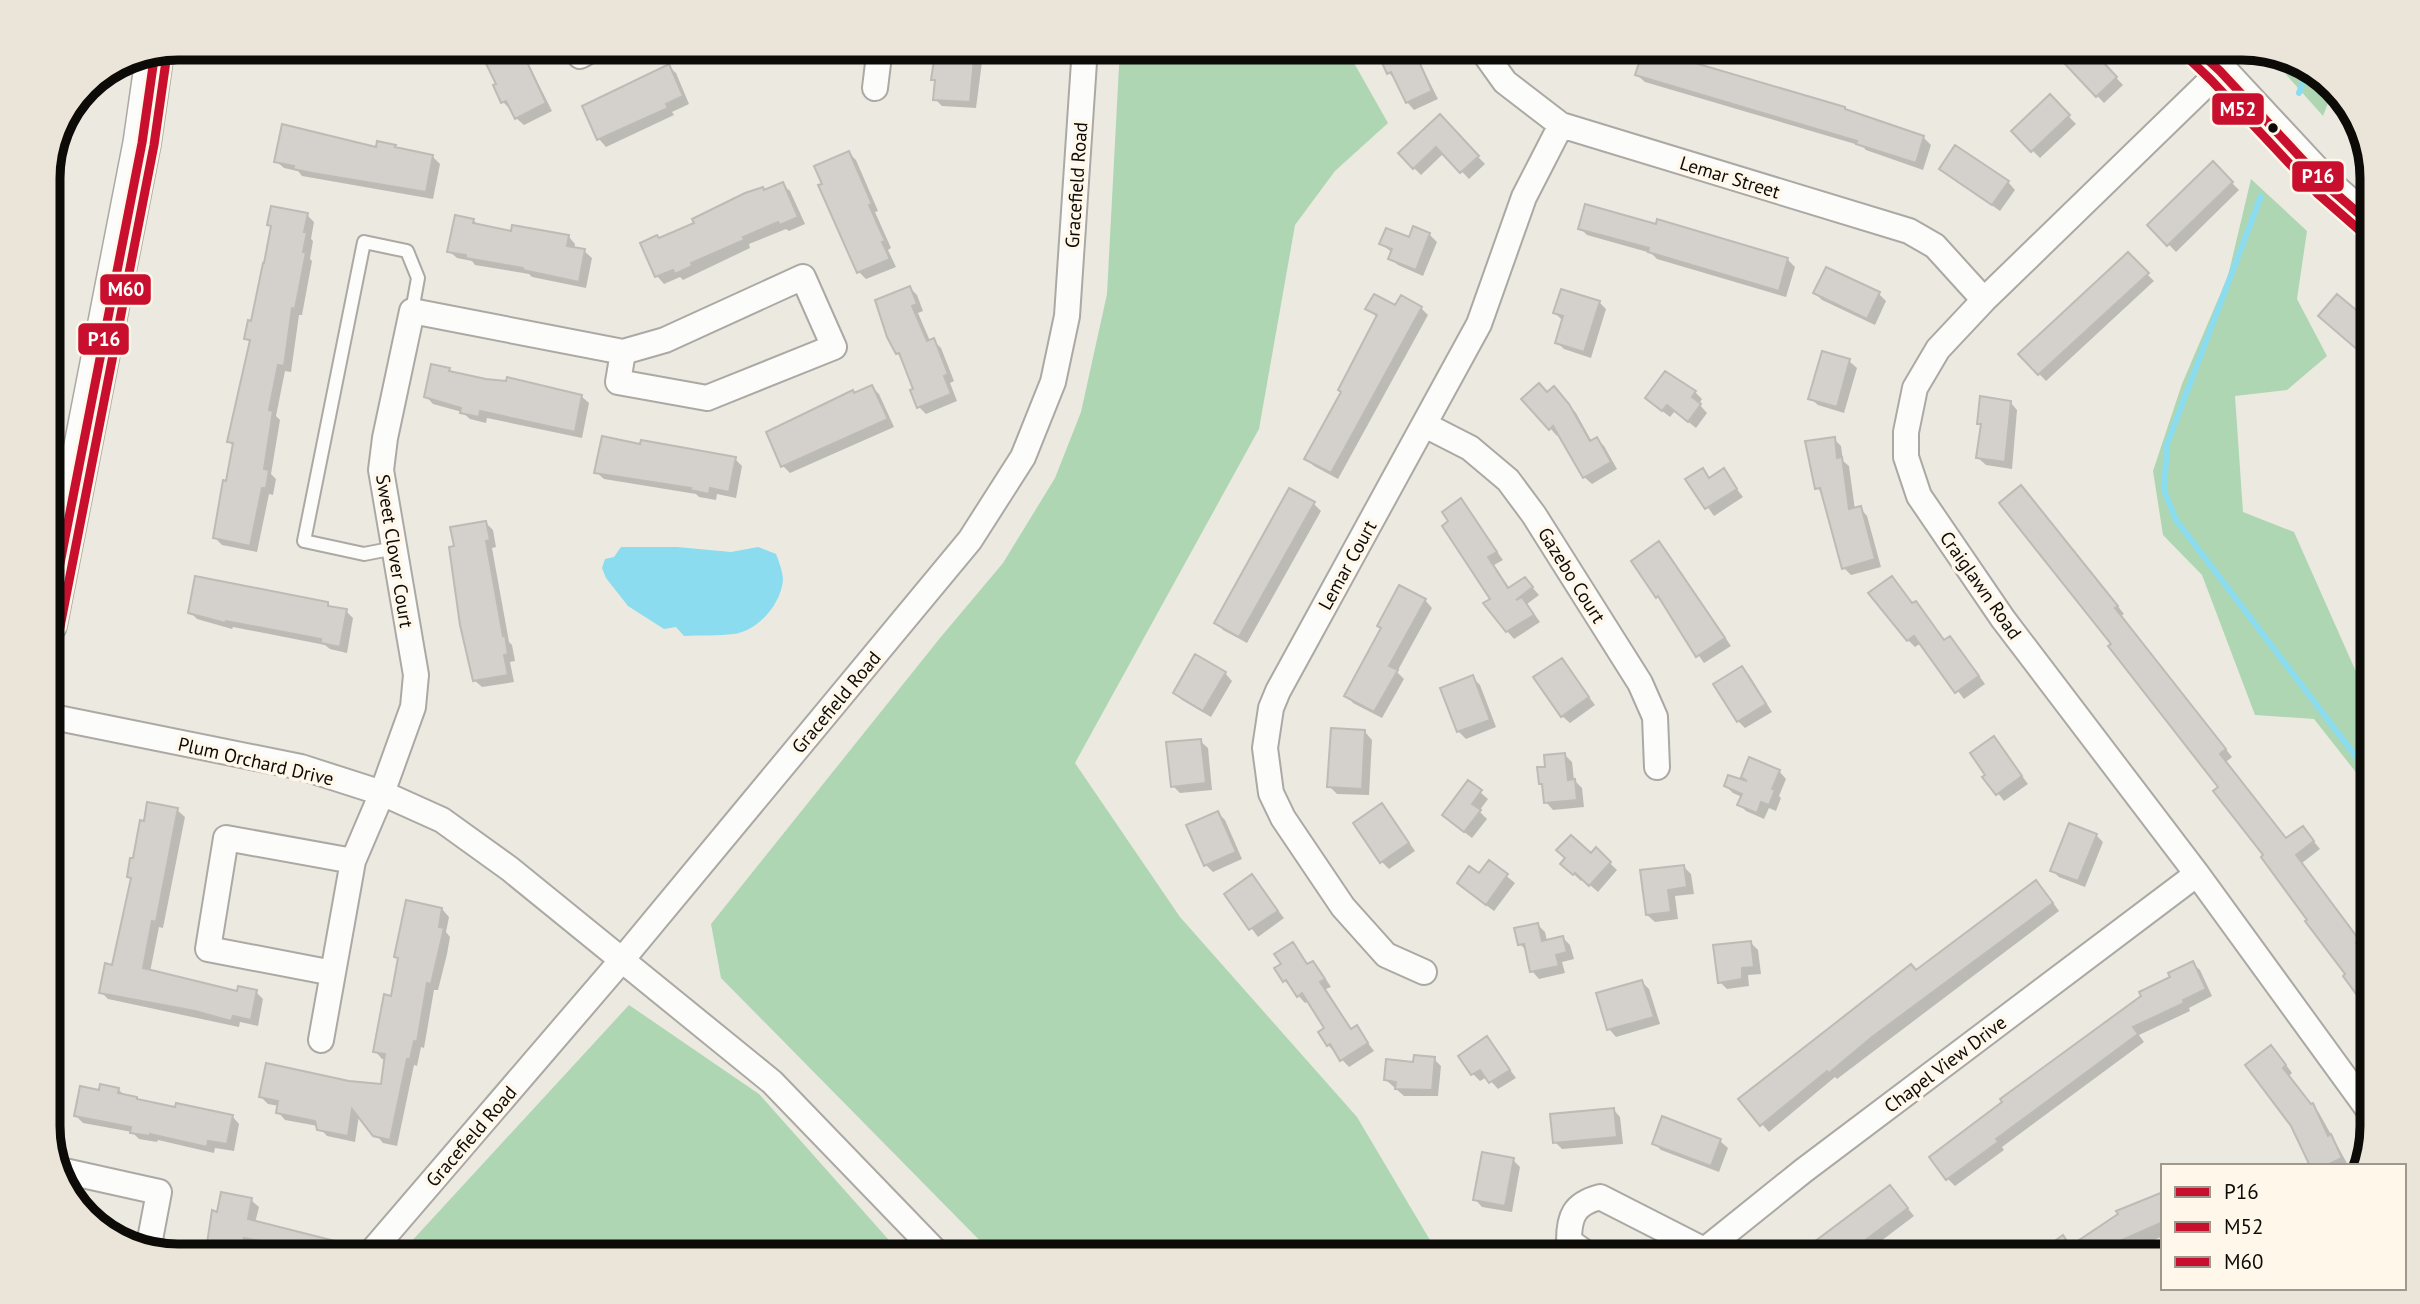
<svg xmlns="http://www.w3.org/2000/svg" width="2420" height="1304" font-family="'PT Sans',sans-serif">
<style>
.forest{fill:#afd6b2}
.water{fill:#8adcee}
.shadow{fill:#0003}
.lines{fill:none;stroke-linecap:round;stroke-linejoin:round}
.stream{stroke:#8adcee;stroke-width:6}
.building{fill:#d4d0cb;stroke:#bebab6;stroke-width:2}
.lane-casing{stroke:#aca9a4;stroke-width:16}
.street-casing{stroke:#aca9a4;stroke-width:28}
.secondary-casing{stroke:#aca9a4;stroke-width:37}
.primary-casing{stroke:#aca9a4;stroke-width:40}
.lane{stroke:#fcfcfa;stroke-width:12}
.street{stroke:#fcfcfa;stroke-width:24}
.secondary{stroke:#fcfcfa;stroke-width:33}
.primary{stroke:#fcfcfa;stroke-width:37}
.bus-1-casing{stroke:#fef7ea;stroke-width:14}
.bus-2-casing{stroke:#fef7ea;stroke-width:14}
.bus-3-casing{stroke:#fef7ea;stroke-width:14}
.bus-1{stroke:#c8102e;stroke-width:9}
.bus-2{stroke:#c8102e;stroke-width:9}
.bus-3{stroke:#c8102e;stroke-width:9}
.bus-dot{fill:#0d0b07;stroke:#fef7ea;stroke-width:2.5}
.labels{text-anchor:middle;stroke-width:7;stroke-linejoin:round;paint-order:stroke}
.street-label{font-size:19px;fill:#0d0b07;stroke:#fef7ea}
.rim{fill:none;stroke:#0d0b07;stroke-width:9}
.line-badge{stroke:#fef7ea;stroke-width:2.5}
.badge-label{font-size:19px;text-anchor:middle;font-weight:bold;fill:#fff}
</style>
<rect width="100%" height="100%" fill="#ece9e1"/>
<path class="forest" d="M1120 47H1345L1388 123 1335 171 1295 225 1259 429 1075 763 1180 917 1357 1117 1440 1257H996L721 978 711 924 940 638 1003 563 1055 478 1081 412 1107 294Z
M2267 53 2300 61 2333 90 2323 116Z
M2251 179 2307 231 2297 299 2327 356 2287 390 2235 396 2243 512 2294 532 2373 710V794L2314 719 2255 715 2202 575 2163 535 2153 471 2182 384 2228 276Z
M629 1005 759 1094 904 1257H397Z"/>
<path class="water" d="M621 547H677L731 552 758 547 776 554C779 562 783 572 783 580 781 604 758 631 734 634 718 636 701 635 684 636L676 627 664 629 628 606 606 578 602 568 605 559 614 557Z"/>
<path class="shadow" d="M474 47H520L552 111 524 125 516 118 512 108 510 109 503 102 498 85 485 57Z
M939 47H984L976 108 942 106 935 99 936 83 933 80Z
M1384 47H1412L1438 99 1414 110 1407 102 1396 80 1389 73Z
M1578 47H1601L1590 58Z
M2087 47 2123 85 2104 103 2054 50Z
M668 66 676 73 689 104 672 112 674 115 606 147 599 139 584 107Z
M1637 75 1848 112 1923 137 1931 145 1923 170 1866 150 1862 146 1645 82Z
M2050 97 2076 124 2040 158 2013 131Z
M1439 117 1485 164 1469 179 1444 153 1421 175 1400 154Z
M395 146 398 150 433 157 440 164 433 199 302 176 298 171 284 168 276 161Z
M849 153 856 160 878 211 875 212 891 248 888 250 896 267 866 279 859 272Z
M2213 164 2239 190 2176 252 2150 225Z
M1941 169 2008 182 2015 190 2000 211Z
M782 184 790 191 805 224 789 231 786 229 749 244 750 248 683 280 680 277 664 284 657 276 642 244 660 240Z
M307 215 314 222 311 239 313 241 310 259 312 261 302 315H299L291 372 285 371 276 416 280 420 271 474 276 479 273 495 269 494 257 552 222 545 214 537 234 447 229 441 251 343 246 338 252 323 273 228 269 224Z
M473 220 479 226 512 233 568 236 575 244 574 249 584 251 592 258 586 288 532 277 529 274 475 265 472 261 457 258 449 251Z
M1414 228 1430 235 1437 242 1423 276 1398 265 1390 258 1393 253 1381 244 1410 239Z
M1580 228 1787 259 1795 267 1786 297 1657 259 1651 253 1587 235Z
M2128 255 2154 281 2046 381 2020 354Z
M910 288 917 295 923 311 918 313 930 341 933 340 941 348 954 381 950 383 957 401 926 414 919 407 916 390 903 359 897 353Z
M1815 293 1879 294 1886 301 1875 325 1822 300Z
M1599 302 1606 309 1591 358 1564 349 1557 342 1563 321 1555 313Z
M1396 307 1421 308 1428 315 1338 479 1314 466 1307 459 1343 393 1378 318 1367 308Z
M1849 361 1857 368 1844 413 1818 405 1810 398Z
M449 369 453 374 581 396 589 403 582 438 487 418 486 423 470 419 462 412 433 404 426 396Z
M872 387 879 394 894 427 790 473 783 466 854 394Z
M1695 392 1702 399 1699 404 1707 413 1696 428 1675 411 1670 417 1655 405Z
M1548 394 1561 396 1576 413 1592 442 1597 439 1604 446 1617 469 1592 484 1584 477 1560 433 1557 436 1550 428Z
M2010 402 2017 410 2012 469 1986 465 1978 458 1982 427 1978 423Z
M1834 439 1841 446 1843 461 1849 466 1855 510 1860 508 1867 516 1881 567 1851 575 1844 568 1824 494 1817 488Z
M642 446 735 459 742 466 736 498 717 494 716 500 699 497 696 494 604 479 596 472Z
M2373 450V512L2365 505Z
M1703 470 1711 479 1723 471 1743 497 1714 516 1688 480Z
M2029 495 2124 614 2121 616 2232 757 2226 762 2287 839 2303 828 2320 849 2302 863 2366 949 2362 952 2373 965V1016L2348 975 2220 787 2113 644Z
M1461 500 1503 560 1494 565 1510 589 1525 579 1539 595 1527 604 1540 622 1514 639 1494 616 1486 604 1492 600 1451 522Z
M1314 504 1321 511 1247 643 1223 630 1216 622Z
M486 523 493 530 496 547 492 548 509 642 512 645 515 661 510 662 514 682 482 687 474 680Z
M2373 542V561L2368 544Z
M1659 543 1666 550 1731 646 1704 663 1633 561Z
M1425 600 1432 608 1397 672 1404 679 1382 718 1353 703 1346 695 1382 629Z
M327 603 332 608 346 611 353 618 347 653 330 649 325 645 233 627 232 629 197 619 190 612Z
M1915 603 1945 641 1950 638 1957 645 1985 684 1964 699 1921 643 1915 647 1908 640 1913 605Z
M1562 660 1595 705 1570 723 1562 716Z
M1742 668 1749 675 1772 712 1745 728 1738 721Z
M1225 673 1232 681 1211 717 1182 700 1175 693Z
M1472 677 1480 685 1496 727 1466 739 1459 732 1443 689Z
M1365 732 1372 740 1369 795 1337 794 1329 786Z
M1994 738 2028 784 2004 801 1985 777Z
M1200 741 1208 748 1212 790 1180 793 1173 786Z
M1565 755 1572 762 1574 780 1582 788 1584 807 1553 810 1546 802 1544 787 1541 783 1547 768Z
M1779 771 1786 779 1779 796 1781 798 1776 811 1769 808 1764 819 1746 811 1739 804 1742 797 1733 793 1726 786 1750 784Z
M1480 792 1488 799 1479 811 1487 819 1472 838 1451 822Z
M177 810 185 817 163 928 159 927 150 972 239 993 256 992 263 999 258 1026 240 1022 239 1027 108 999 101 992 113 967 133 880 129 876Z
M1218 813 1225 820 1242 859 1213 872 1206 865Z
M1389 813 1415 851 1389 869 1382 862Z
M2096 835 2103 842 2085 887 2059 877 2052 870Z
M1596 850 1617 870 1598 892 1583 879 1581 881 1563 864 1591 855Z
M1489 862 1515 883 1494 911 1466 890Z
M1684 867 1691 874 1694 894 1675 896 1678 919 1655 922 1647 915Z
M1252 876 1284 918 1258 937 1226 894Z
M2043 889 2059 911 1837 1079 1835 1077 1769 1132 1740 1099 1916 972Z
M442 909 449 917 446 932 450 937 447 954 438 990H434L424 1048 421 1047 417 1066 414 1065 397 1146 383 1143 359 1115 355 1142 327 1136 318 1126 285 1120 278 1112 279 1106 268 1104 261 1097 349 1083 382 1086 386 1059H382L375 1051 392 998 400 960 396 957Z
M1538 925 1545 932 1547 941 1563 938 1570 945 1574 959 1562 962 1565 973 1539 979 1532 971 1527 951 1520 944Z
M1750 942 1758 950 1761 974 1748 975 1749 986 1727 989 1720 982Z
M1292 944 1309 966 1313 963 1320 970 1331 987 1326 989 1352 1030 1356 1027 1374 1051 1349 1067 1328 1045 1327 1028 1309 1001 1305 1003 1285 981 1283 964Z
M2192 963 2200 970 2212 996 2189 1008 2190 1011 2139 1035 2144 1042 2002 1147 2004 1150 1955 1186 1948 1179 2143 997Z
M1642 982 1649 989 1660 1024 1616 1037 1609 1029Z
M1487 1038 1516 1078 1498 1089 1487 1077 1480 1081 1473 1074Z
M2278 1054 2292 1073 2289 1076 2319 1113 2348 1165 2312 1166Z
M1434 1059 1441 1066 1438 1096H1404L1386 1080 1415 1064Z
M118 1089 125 1096 140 1102 232 1116 239 1124 234 1151 215 1148 214 1153 158 1140 157 1142 139 1139 132 1132 83 1123 76 1116Z
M1613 1109 1620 1117 1623 1144 1562 1149 1555 1142Z
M1720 1141 1728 1148 1719 1172 1661 1150 1654 1143Z
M1513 1160 1520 1167 1512 1212 1482 1207 1475 1199Z
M2163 1194V1236L2122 1255 2123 1257H2058L2062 1237 2072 1247Z
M1897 1195 1914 1216 1860 1257 1796 1255 1815 1241 1817 1242Z
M251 1200 259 1207 255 1223 334 1243 342 1250 340 1257H318L251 1244 247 1257H207L218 1214Z
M74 1202 95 1207 102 1214 100 1226Z"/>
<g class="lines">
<path class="stream" d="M2299 93 2308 68
M2261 196 2167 444 2164 490 2176 520 2373 779"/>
</g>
<path class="building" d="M478 47H520L546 103 515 119 506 101 501 103 493 85 496 84Z
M936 47H975L970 102 933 100 935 80H931Z
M1375 47H1409L1415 60 1418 59 1432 91 1406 103 1391 72 1387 74Z
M2049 47H2089L2117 77 2096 97Z
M1644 48 1845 107V109L1924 136 1916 163 1856 144 1857 141 1635 75Z
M669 64 683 96 666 104 668 108 597 140 582 106Z
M2050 94 2070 115 2031 152 2011 131Z
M1440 114 1479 156 1460 173 1436 147 1413 169 1398 153Z
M282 124 376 147 377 141 396 145 395 147 433 155 426 192 312 173 293 169 294 166 274 162Z
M1955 145 2009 181 1992 205 1939 169Z
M849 151 872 204 869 205 885 241 882 242 890 259 857 273 818 185 822 184 814 166Z
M2213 161 2233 182 2167 246 2147 225Z
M783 182 798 217 780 225 778 222 743 237 744 240 691 263 692 266 675 274 673 270 655 277 640 243 657 235 659 238 694 223 692 219 745 193 763 187 764 190Z
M1585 204 1656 224 1657 219 1788 258 1779 291 1648 252 1649 248 1578 229Z
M271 206 308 213 304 232H307L303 252H306L295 309 292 308 284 366 278 365 269 410 273 411 264 469 269 470 266 488H262L250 546 213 538 223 480 226 481 233 443 227 442 250 340 244 339 248 320 251 321 263 263H264L271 226 267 225Z
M455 215 474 219 473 223 511 231 512 225 569 235 567 246 585 249 579 282 523 270V268L466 258V255L447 252Z
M1413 226 1430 233 1416 270 1388 259 1392 249 1379 244 1386 228 1409 237Z
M2128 252 2149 273 2038 375 2018 354Z
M1826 267 1880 292 1867 319 1813 293Z
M910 286 917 304 912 306 927 341 934 338 948 374 944 376 951 394 917 408 910 390 913 389 899 353 896 354 887 337 875 300Z
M1561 289 1600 301 1584 352 1555 343 1563 316 1553 313Z
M1374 294 1395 305 1401 295 1422 307 1331 473 1304 459 1341 392 1338 390 1377 315 1365 309Z
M2337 294 2373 324V363L2318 316Z
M1822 351 1850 359 1837 407 1808 399Z
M431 364 450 368 449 371 486 379 506 381 507 377 582 395 575 432 480 411 479 417 460 413 461 408 424 397Z
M1665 371 1696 391 1692 397 1701 404 1688 422 1667 405 1662 411 1645 398Z
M1539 383 1547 392 1554 386 1569 404 1590 441 1597 437 1611 462 1583 478 1553 426 1549 430 1521 399Z
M872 385 888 419 781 467 766 432 853 390 854 393Z
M1980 396 2011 401 2005 462 1976 458 1981 424H1977Z
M602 436 640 444 641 440 736 457 729 492 710 488 709 494 690 490 691 488 594 473Z
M1835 437 1837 458 1842 457 1849 509 1861 506 1875 559 1842 569 1820 488 1815 489 1805 441Z
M1703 468 1709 478 1724 468 1737 489 1705 509 1685 479Z
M2021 485 2118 606 2115 608 2226 749 2220 754 2286 838 2303 826 2314 841 2296 855 2360 941 2356 943 2373 966V1017L2343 976 2345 974 2305 921 2307 920 2261 857 2263 855 2213 791 2218 787 2108 646 2111 644 1999 503Z
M1289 488 1315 502 1239 637 1214 623Z
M1461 498 1497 552 1488 557 1508 588 1525 577 1533 587 1516 600 1522 597 1534 615 1506 632 1483 603 1490 599 1442 526 1448 521 1442 512Z
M486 521 490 540 486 541 503 636 505 635 508 654 504 655 508 675 473 681 460 625 449 547 454 546 450 527Z
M1659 541 1725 638 1696 657 1658 596 1656 598 1631 561Z
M195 576 328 602V606L347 609 340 647 321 643V639L226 621 225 623 188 613Z
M1892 576 1912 603 1916 601 1944 640 1950 636 1979 676 1955 693 1914 636 1907 641 1868 593Z
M1399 585 1426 599 1389 666 1398 670 1374 712 1344 696 1381 628 1377 626Z
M1195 654 1226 672 1203 711 1173 693Z
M1562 658 1589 697 1561 717 1533 677Z
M1742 666 1766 704 1737 722 1713 684Z
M1473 675 1490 720 1457 732 1440 688Z
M1331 728 1365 730 1362 789 1327 787Z
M1994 736 2022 776 1996 795 1982 777 1985 775 1970 753Z
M1201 739 1206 783 1171 787 1166 742Z
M1565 753 1568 780 1575 779 1577 800 1544 803 1542 784H1539L1537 767H1545L1544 755Z
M1749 757 1780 770 1772 789 1775 790 1769 805 1761 802 1757 813 1737 805 1742 794 1724 786 1728 775 1747 781 1741 777Z
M1468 780 1482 790 1472 804 1481 810 1464 832 1442 815Z
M147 802 178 808 156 922 152 921 143 968 237 991 238 986 257 990 251 1020 233 1016 231 1021 195 1011 99 993 105 963 112 965 131 878 127 877 130 858H133L140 820 144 821Z
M1382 803 1409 843 1380 863 1353 823Z
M1218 811 1236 852 1204 866 1186 825Z
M2069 823 2097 834 2078 881 2050 871Z
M1571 835 1591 853 1596 847 1611 862 1589 886 1575 873 1573 875 1560 864 1565 858 1556 850Z
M1489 860 1508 874 1486 905 1457 883 1469 866 1479 873Z
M1684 865 1687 887 1668 890 1671 912 1646 915 1640 870Z
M1252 874 1278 911 1249 930 1224 894Z
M2036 880 2053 903 1872 1037 1829 1073 1827 1071 1760 1126 1738 1099 1911 964 1916 970Z
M406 900 442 908 439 927 444 928 431 984 427 983 417 1042 414 1041 410 1059H407L390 1140 373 1136 352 1109 348 1136 317 1130 315 1121 276 1113 278 1101 259 1097 266 1063 349 1081 381 1084 385 1054 373 1052 384 994 391 996 398 958 394 957Z
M1538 923 1542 941 1563 936 1567 952 1556 955 1559 966 1530 972 1524 944 1518 945 1514 928Z
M1751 941 1754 967 1742 968V979L1718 983 1713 945Z
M1293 942 1307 964 1313 961 1325 979 1320 982 1351 1029 1357 1025 1368 1043 1340 1061 1330 1044 1327 1046 1318 1032 1324 1028 1302 993 1297 997 1286 980 1283 982 1274 968 1281 964 1274 954Z
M2193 961 2206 989 2183 1000 2184 1003 2133 1027 2138 1034 1996 1139 1998 1142 1946 1180 1929 1157 2002 1102 2000 1099 2141 996 2139 992 2170 977 2168 973Z
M1642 980 1654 1017 1607 1030 1596 993Z
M1487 1036 1510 1070 1489 1083 1480 1070 1471 1075 1458 1056Z
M2271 1045 2286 1065 2283 1068 2311 1104 2313 1103 2328 1136 2331 1134 2342 1158 2325 1166H2310L2291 1126 2245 1065Z
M1414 1055 1435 1057 1432 1090 1395 1089 1396 1082 1384 1080 1386 1059 1413 1062Z
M100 1084 119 1088 118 1093 137 1097V1099L175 1107 176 1103 233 1115 227 1144 208 1141 207 1147 150 1134V1136L130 1133 131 1127 74 1116 80 1086 99 1090Z
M1614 1108 1617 1137 1553 1143 1550 1114Z
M1662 1116 1721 1139 1711 1166 1652 1144Z
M1482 1152 1514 1158 1505 1206 1473 1200Z
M1890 1185 1908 1208 1843 1257H1794Z
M221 1192 252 1198 248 1219 335 1241 332 1254 244 1238 238 1257H205L212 1210 217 1212Z
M2163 1192V1222L2113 1244 2122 1257H2055L2048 1246 2063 1235 2070 1246 2118 1214 2116 1211Z"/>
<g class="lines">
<g class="lane-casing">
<path id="lane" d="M395 548 364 554 304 541 364 242 407 251 418 278 412 311"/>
</g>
<g class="street-casing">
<path id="street" d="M575 47 580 56 597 47
M1480 47 1505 82 1561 125 1909 231 1935 246 1984 300
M2220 71 1984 300 1938 349 1915 388 1906 432V457L1919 496 2003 619 2197 874 2373 1116
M875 88 880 47
M1425 425 1470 448 1508 480 1534 515 1640 683 1655 717 1657 767
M48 716 301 767 382 793 442 820 510 869 772 1082 941 1257
M1424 972 1386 955 1343 907 1283 818 1271 793 1265 748 1271 708 1278 691 1479 324 1524 197 1561 125
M333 973 208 949 226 838 353 861
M321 1040 353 861 382 793 413 707 416 675 381 470 385 438 412 311 623 352 665 340 803 277 834 347 707 398 618 382 623 352
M60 1170 159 1192 148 1250
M367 1257 621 961 970 540 1023 457 1053 382 1067 316 1085 47
M1591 1257 1569 1241C1569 1216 1574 1204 1600 1197L1704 1250
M1696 1257 1803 1171 2197 874"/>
</g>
<g class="secondary-casing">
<path id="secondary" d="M2194 47 2220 71 2326 185 2373 226"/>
</g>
<g class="primary-casing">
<path id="primary" d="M48 625 142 143 155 52"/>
</g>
<use href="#lane" class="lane"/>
<use href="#street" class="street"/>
<use href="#secondary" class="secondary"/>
<use href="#primary" class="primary"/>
<g class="bus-1-casing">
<path id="bus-1" d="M2194 47 2220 71 2326 185 2373 226
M48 625 142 143 155 52"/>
</g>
<g class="bus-2-casing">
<path id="bus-2" d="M2186 56 2211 80 2317 193 2365 235"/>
</g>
<g class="bus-3-casing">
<path id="bus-3" d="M60 627 154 145 167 54"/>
</g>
<use href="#bus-1" class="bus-1"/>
<use href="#bus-2" class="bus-2"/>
<use href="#bus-3" class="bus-3"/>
</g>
<circle class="bus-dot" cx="2273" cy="128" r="6"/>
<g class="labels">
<g class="street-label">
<text transform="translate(1730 177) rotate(17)" y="7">Lemar Street</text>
<text transform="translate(1076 185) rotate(-86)" y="7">Gracefield Road</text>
<text transform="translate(395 551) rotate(81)" y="7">Sweet Clover Court</text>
<text transform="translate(1347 565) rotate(-61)" y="7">Lemar Court</text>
<text transform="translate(1572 575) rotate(58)" y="7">Gazebo Court</text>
<text transform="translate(1981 585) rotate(55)" y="7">Craiglawn Road</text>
<text transform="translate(836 702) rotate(-50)" y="7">Gracefield Road</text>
<text transform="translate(256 761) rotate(13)" y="7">Plum Orchard Drive</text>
<text transform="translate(1945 1064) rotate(-37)" y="7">Chapel View Drive</text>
<text transform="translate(471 1136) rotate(-49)" y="7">Gracefield Road</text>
</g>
</g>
<path d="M0 0H2420V1304H0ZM178 60H2242A118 118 0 0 1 2360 178V1126A118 118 0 0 1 2242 1244H178A118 118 0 0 1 60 1126V178A118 118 0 0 1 178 60Z" fill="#ebe4d8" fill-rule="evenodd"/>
<path class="rim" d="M178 60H2242A118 118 0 0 1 2360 178V1126A118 118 0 0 1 2242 1244H178A118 118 0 0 1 60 1126V178A118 118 0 0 1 178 60Z"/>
<g class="line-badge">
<rect x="2211" y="92" width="54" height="34" rx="7" fill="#c8102e"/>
<rect x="2291" y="160" width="54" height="33" rx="7" fill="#c8102e"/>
<rect x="99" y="273" width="53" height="33" rx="7" fill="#c8102e"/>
<rect x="77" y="322" width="53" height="34" rx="7" fill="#c8102e"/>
</g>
<g class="badge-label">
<text x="2238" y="116">M52</text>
<text x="2318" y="183">P16</text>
<text x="126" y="296">M60</text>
<text x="104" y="346">P16</text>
</g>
<rect x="2161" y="1164" width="245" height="126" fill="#fef7ea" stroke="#9e998f" stroke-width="2"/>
<rect x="2175" y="1187" width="35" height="10" fill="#c8102e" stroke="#9e998f" stroke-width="2"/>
<text x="2224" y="1199" font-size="21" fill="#0d0b07">P16</text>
<rect x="2175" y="1222" width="35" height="10" fill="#c8102e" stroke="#9e998f" stroke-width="2"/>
<text x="2224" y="1234" font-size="21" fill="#0d0b07">M52</text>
<rect x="2175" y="1257" width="35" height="10" fill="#c8102e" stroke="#9e998f" stroke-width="2"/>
<text x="2224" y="1269" font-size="21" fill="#0d0b07">M60</text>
</svg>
